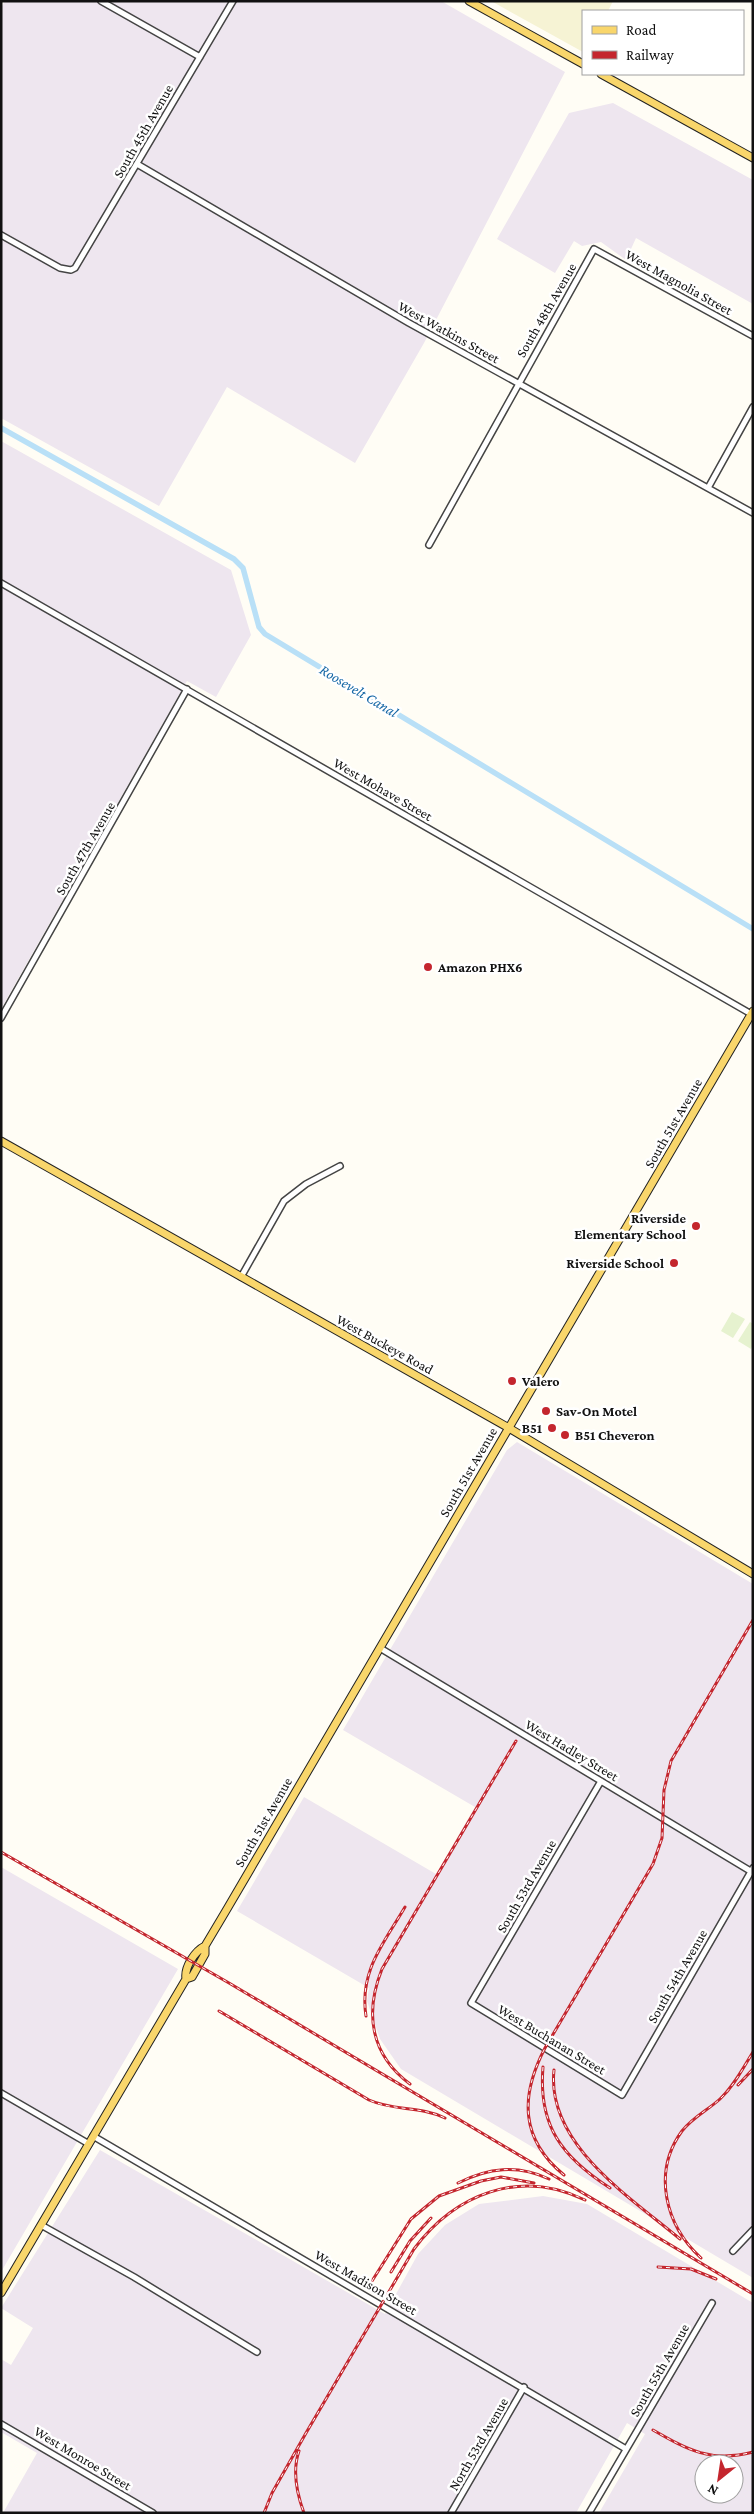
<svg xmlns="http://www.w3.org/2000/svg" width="754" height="2514" font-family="'Crimson Pro',serif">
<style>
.industrial{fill:#eee6ef;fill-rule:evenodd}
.farmland{fill:#f6f3d4}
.pitch{fill:#e6f2cf}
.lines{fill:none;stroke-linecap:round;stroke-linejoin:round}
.canal{stroke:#b9e0f7;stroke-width:5.5}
.minor-casing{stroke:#444;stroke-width:8}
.major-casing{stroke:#222;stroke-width:9}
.minor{stroke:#fff;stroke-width:5}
.major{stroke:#f9d66b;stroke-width:7}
.rail-casing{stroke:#c4262e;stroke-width:3}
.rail{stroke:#fff;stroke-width:1;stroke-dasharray:4;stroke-linecap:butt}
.poi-dot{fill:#c4262e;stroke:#fff;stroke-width:2}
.labels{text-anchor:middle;stroke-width:5;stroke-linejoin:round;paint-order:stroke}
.street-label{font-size:14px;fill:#111;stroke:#fff}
.poi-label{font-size:14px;font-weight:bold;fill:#111;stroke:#fff;text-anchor:start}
.water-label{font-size:15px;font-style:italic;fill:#1768a6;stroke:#fff}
</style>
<rect width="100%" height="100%" fill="#fffdf5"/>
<path class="industrial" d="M5 1H441L565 72 424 343 355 463 227 387 159 506 1 418V8Z
M613 103 753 180V304L636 238 626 260 601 242 582 246 574 241 555 273 497 239 569 113Z
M1 441 231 570 251 635 216 697 187 681 1 1009Z
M517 1442 753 1584V2278L401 2069 380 2039 367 2001 369 1988 237 1911 304 1797 436 1874 475 1807 343 1730 507 1450Z
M1 1867 178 1969 1 2272Z
M100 2150 385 2314 418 2254 445 2225 479 2204 543 2196 587 2204 753 2303V2513H599L645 2434 627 2423 576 2513H3L37 2453 1 2432V2359L11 2365 33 2328 1 2308ZM704 2464H734V2494H704Z"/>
<path class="farmland" d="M491 1H613L608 11H583V52Z"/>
<path class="pitch" d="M732 1312 745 1319 733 1338 721 1331Z
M750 1322 753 1324V1345L751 1349 738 1341Z"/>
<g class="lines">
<path class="canal" d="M1 428 234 559 243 568 259 627 265 634 753 929"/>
<g class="minor-casing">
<path id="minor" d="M101 1 200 57
M137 164 409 323 753 513
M1 235 60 268 71 270 75 268 233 1
M708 488 753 407
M429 545 594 249 753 336
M1 583 753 1015
M1 1018 187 689
M241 1277 284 1201 306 1184 340 1166
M380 1648 752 1872
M601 1781 471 2003 622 2095 753 1868
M1 2093 89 2144
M93 2136 626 2449
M41 2225 134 2277 257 2352
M733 2251 753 2230
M1 2424 153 2513
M451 2513 524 2387
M589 2513 712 2303"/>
</g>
<g class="major-casing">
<path id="major" d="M469 1 583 64
M601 74 753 158
M1 1141 509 1428 753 1574
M186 1979 192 1977 205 1954V1946L227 1909 753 1011
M1 2293 186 1979C184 1967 195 1951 205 1946"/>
</g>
<use href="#minor" class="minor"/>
<use href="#major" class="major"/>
<g class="rail-casing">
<path id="rail" d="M1 1852 229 1983 753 2294
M219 2011 369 2100C394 2111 420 2106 445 2118
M366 2016C359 1971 384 1943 405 1907
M543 2067C538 2126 562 2157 610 2188
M554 2070C546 2144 630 2197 680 2239
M410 2084C371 2055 364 2014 382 1969L516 1741
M738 2085 753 2069
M564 2175C520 2139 520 2096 545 2048L653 1864 662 1838 664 1790 671 1761 753 1620
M458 2183C488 2168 517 2164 549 2179
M701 2258C665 2225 652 2172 682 2131 693 2117 708 2110 720 2099 734 2086 743 2068 753 2052
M658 2267 691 2269 716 2279
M391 2272 410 2241 431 2218
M372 2281 411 2219 439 2196 481 2181 501 2177 534 2183
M653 2430C688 2450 711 2463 753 2452
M299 2451C292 2471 297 2494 304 2513
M264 2513 272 2493 306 2433 414 2249C455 2194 520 2168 585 2200"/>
</g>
<use href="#rail" class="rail"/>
</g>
<g class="poi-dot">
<circle cx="428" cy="967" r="5"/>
<circle cx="696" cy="1226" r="5"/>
<circle cx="674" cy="1263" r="5"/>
<circle cx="512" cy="1381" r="5"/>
<circle cx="546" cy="1411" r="5"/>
<circle cx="552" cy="1428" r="5"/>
<circle cx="565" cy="1435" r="5"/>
</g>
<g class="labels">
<g class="street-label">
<text transform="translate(143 131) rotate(-60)" y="5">South 45th Avenue</text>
<text transform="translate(679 282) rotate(29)" y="5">West Magnolia Street</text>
<text transform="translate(546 310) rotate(-60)" y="5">South 48th Avenue</text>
<text transform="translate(449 332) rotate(29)" y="5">West Watkins Street</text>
<text transform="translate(383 789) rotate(30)" y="5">West Mohave Street</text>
<text transform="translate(85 848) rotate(-60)" y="5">South 47th Avenue</text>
<text transform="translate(673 1123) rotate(-60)" y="5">South 51st Avenue</text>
<text transform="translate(385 1344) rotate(29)" y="5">West Buckeye Road</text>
<text transform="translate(468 1472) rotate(-60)" y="5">South 51st Avenue</text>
<text transform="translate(572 1750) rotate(31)" y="5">West Hadley Street</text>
<text transform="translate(263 1822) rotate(-60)" y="5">South 51st Avenue</text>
<text transform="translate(526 1886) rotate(-60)" y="5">South 53rd Avenue</text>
<text transform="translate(677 1976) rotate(-60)" y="5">South 54th Avenue</text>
<text transform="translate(552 2039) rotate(31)" y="5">West Buchanan Street</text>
<text transform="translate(366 2282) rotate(30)" y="5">West Madison Street</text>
<text transform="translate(659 2370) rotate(-60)" y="5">South 55th Avenue</text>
<text transform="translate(478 2444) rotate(-60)" y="5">North 53rd Avenue</text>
<text transform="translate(83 2458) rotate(31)" y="5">West Monroe Street</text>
</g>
<g class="poi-label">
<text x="438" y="972">Amazon PHX6</text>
<text x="686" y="1223" text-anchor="end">Riverside<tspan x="686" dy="16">Elementary School</tspan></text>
<text x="664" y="1268" text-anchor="end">Riverside School</text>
<text x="522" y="1386">Valero</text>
<text x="556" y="1416">Sav-On Motel</text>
<text x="542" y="1433" text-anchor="end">B51</text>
<text x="575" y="1440">B51 Cheveron</text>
</g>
<g class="water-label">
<text transform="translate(359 691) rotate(31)" y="5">Roosevelt Canal</text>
</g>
</g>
<rect width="754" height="2514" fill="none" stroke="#111111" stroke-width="5"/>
<rect x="582" y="10" width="162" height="65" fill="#ffffff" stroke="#a0a0a0"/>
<rect x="592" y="26" width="25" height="8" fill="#f9d66b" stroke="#a0a0a0"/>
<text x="626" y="35" font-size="15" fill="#111111">Road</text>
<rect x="592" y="51" width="25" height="8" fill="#c4262e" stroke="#a0a0a0"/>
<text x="626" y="60" font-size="15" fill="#111111">Railway</text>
<g transform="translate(719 2479) rotate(210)"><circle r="24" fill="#ffffff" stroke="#a0a0a0"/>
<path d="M0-4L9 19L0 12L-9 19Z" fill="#c4262e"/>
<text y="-8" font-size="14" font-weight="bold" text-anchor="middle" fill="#111111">N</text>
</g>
</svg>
